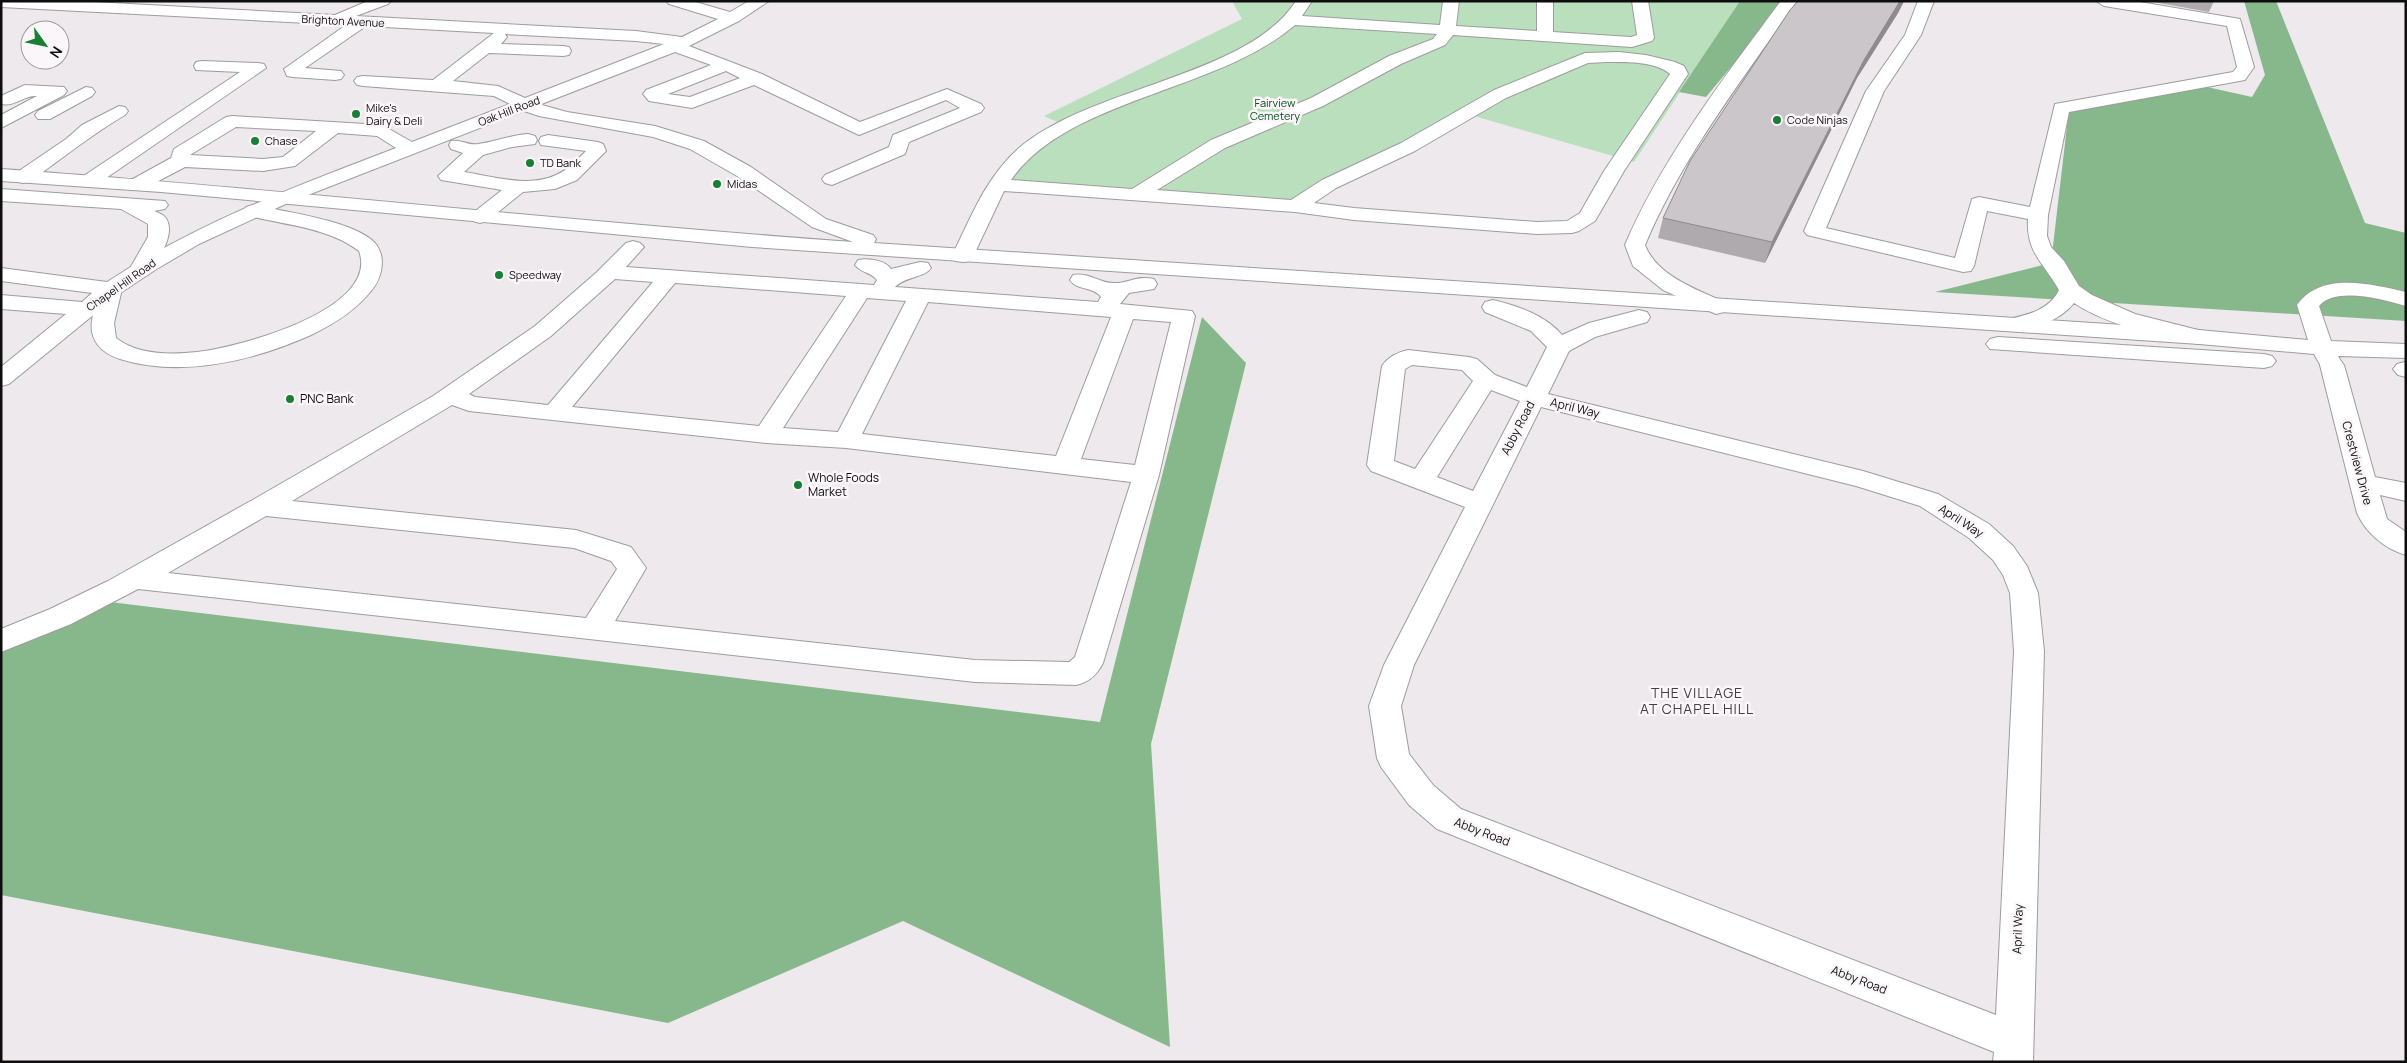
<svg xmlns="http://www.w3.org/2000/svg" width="2407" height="1063" font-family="Manrope,sans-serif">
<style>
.green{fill:#b9dfbd}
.forest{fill:#86b88b}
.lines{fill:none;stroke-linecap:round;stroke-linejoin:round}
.minor-casing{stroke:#9f9b9e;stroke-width:2}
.highway-casing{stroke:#9f9b9e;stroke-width:2}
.minor{fill:#fff;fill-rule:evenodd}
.highway{fill:#fff;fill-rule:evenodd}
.wall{fill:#aeaaad}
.shaded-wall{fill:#8d8b8d}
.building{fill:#cac6c9;stroke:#8d8b8d}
.poi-dot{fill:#187f34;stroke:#fbf6f9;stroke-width:2}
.labels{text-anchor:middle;stroke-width:5;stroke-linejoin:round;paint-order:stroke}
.far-street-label{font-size:11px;fill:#0e0d0e;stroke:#fbf6f9}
.far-park-label{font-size:11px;fill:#00511a;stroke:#fbf6f9}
.far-poi-label{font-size:11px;fill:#0e0d0e;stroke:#fbf6f9;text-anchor:start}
.poi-label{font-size:12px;fill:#0e0d0e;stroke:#fbf6f9;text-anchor:start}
.street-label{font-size:12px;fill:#0e0d0e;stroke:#fbf6f9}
.neighbourhood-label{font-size:14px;letter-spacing:1px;fill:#433f42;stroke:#fbf6f9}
</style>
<rect width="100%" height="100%" fill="#ede9ec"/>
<path class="green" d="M1232 1H1740L1634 162 1467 114 1293 209 994 188 1066 126 1044 116 1242 19Z"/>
<path class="forest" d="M1740 1H1786L1706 97 1679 92Z
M2244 1H2276L2365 223 2406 233V321L1935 292 2051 263 2069 109 2198 85 2252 97 2265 75Z
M1202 317 1246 363 1151 744 1170 1047 903 921 668 1023 1 895V632L85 599 1100 722Z"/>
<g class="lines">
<g class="minor-casing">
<path id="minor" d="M1 1H74L335 15 368 1H391L388 4 356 16 636 31 682 37 718 19 669 4 666 1H692L730 12 749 1H769L739 21 689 46 762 74 860 122 947 89 981 104 984 108 981 112 909 142 905 154 832 185 825 183 822 179 825 175 889 147 893 135 960 108 946 100 859 135 754 85 692 108 649 101 643 94 646 90 711 65 675 52 290 202 199 244 155 270 119 294 9 384 1 386V367L66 314 1 309V295L82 302 92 293 1 281V268L107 282C197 223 296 186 396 148L377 136 338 133 295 166 263 171 185 167 145 188 138 190 131 188 128 184 131 180 171 158 174 149 226 117 232 116 382 125 412 142 510 104 494 96 363 86 357 85 354 81 357 77 363 76 433 80 494 33 366 26 305 68 341 71 344 75 341 79 335 80 293 77 287 76 284 69 346 25 1 7ZM505 34 636 41 664 44 525 98 498 86 453 81 489 53 563 56 569 55 571 51 569 47 563 46 501 44 507 37ZM726 71 740 78 690 97 668 94ZM236 127 316 131 283 157 263 159 190 155Z
M1296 1H1312L1302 16 1440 25 1443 1H1459L1456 26 1537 31V1H1553V32L1631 37 1637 35 1632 1H1648L1654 38 1652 41 1632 47 1453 35 1445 45 1401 64 1323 106 1225 148 1157 190 1291 200 1322 180 1401 143 1494 90 1585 53 1619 52 1646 55 1675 62 1684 66 1688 74 1624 171 1595 221 1579 231 1572 233 1537 234 1354 220 1295 212 1004 191 971 261 963 262 955 261 952 256C971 217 986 177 1019 148 1092 86 1247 77 1296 1ZM1295 25 1437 34 1433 39 1389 56 1311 98 1211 140 1132 189 1011 180C1068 98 1217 92 1295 25ZM1606 62C1625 62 1656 61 1670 74L1604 171 1580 213 1567 221 1537 222 1354 208 1314 203 1336 188 1415 151 1506 98 1588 63Z
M1781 1H1797C1743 79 1682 157 1645 245 1657 276 1696 289 1724 302L1727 307 1724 312 1716 314 1663 290 1633 266 1625 245C1661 160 1725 76 1781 1Z
M1918 1H1934L1921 35 1884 91 1826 228 1955 258 1972 199 1979 197 2030 207 2055 104 2233 72 2237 67 2227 26 2104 6 2096 1H2134L2240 19 2254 67 2245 80 2069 112 2048 215 2047 236 2051 247 2064 261 2079 286 2092 295 2135 314 2206 332 2210 337 2206 342 2198 344C2157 334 2110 327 2074 303 2061 320 2026 335 2005 330L2002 325 2005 320C2026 315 2049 311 2059 290 2043 262 2026 252 2028 219L1987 211 1974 266 1971 271 1963 272 1807 235 1804 231 1866 91 1905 35Z
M202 61 258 63 264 64 266 68 96 185 89 187 82 185 79 181 82 177 240 72 196 70 194 66 196 62Z
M25 85 64 87 67 91 64 95 1 128V115L37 96C24 95 15 107 1 104V96Z
M86 87 92 88 95 92 92 96 50 119H38L35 115 38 111Z
M119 106 125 107 128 111 125 115C92 134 62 159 30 181L23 183 16 181 13 177 16 173 66 139 82 125Z
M528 134 535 136 537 140 535 144 512 147 483 155 464 172C491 176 529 188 556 175 568 170 577 160 586 151L541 145 539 141 541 137 548 135 598 142 603 144 606 151 577 180 555 189 523 192 487 221 480 223 473 221 470 217 473 213 502 190 441 180 438 176 463 153 451 149 449 145 451 141C461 139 469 146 478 144 495 142 510 135 528 134Z
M633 241 640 243 644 247 626 267 874 285 877 280C871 272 861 273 855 265L858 260C868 258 885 260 891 269L920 262 928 263 931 268C924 278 906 276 895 287L1098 302 1101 297C1093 286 1077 291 1070 280L1073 275C1089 272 1101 284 1115 283 1129 283 1138 275 1154 279L1157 284 1154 289 1129 293 1120 304 1192 311 1195 316 1159 475 1103 663C1097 675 1089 682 1076 685L975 682 138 589 71 624 1 652V629L50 609 108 581 256 498 433 396 535 326 597 272 626 243ZM615 279 653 282 548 405 475 397 469 394 551 336ZM675 283 846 296 759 426 572 407ZM867 298 906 301 838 432 783 428ZM928 302 1111 317 1056 456 862 434ZM1133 319 1171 322 1135 465 1081 459ZM452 405 469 411 766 443 846 448 1131 482 1075 657 1069 662 975 660 615 621 646 568 631 547 576 530 292 501ZM266 516 574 548 611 561 617 569 586 618 168 573Z
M1493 300C1518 306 1545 315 1562 335L1589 323 1639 310 1647 312 1650 317 1647 322 1595 337 1569 351 1548 394 1863 471 1938 494 1989 524 2013 546 2027 566 2038 593 2044 651 2033 1062H1993L1994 1052 1437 829 1409 805 1381 767 1377 758 1369 706 1384 665 1465 507 1371 471 1367 465 1382 366C1388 357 1398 352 1408 350L1469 357 1477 359 1495 375 1527 387 1547 347 1531 331 1485 312 1482 307 1485 302ZM1412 365 1462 370 1473 381 1415 469 1394 461 1405 369ZM1491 390 1520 401 1473 491 1437 477ZM1541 407 1856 486 1920 506 1969 538 1993 560 2003 575 2010 593 2014 651 1996 1015 1461 809 1433 785 1409 754 1401 706 1414 665Z
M2332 358 2340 360 2344 365 2375 477 2406 483V501L2380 495 2387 519 2406 532V555C2385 549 2366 533 2357 513L2320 365 2324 360Z
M2405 362H2406V377L2398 375 2393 369 2397 364Z"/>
</g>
<g class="highway-casing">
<path id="highway" d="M524 100 567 112 655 126 704 141 751 167 826 219 873 235 876 239 874 243 2199 330 2308 340 2297 305C2321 271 2371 284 2406 292V306C2384 300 2336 286 2319 306L2331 341 2406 344V358L2338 356 2342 363 2338 368 2330 370 2322 368 2314 354 2199 344 752 247 161 192 1 181V169C286 189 569 222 853 242L812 227 737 176 690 149 653 137 539 116 518 109 515 105 518 101Z
M1 189 165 201 168 205 165 209 154 211C159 213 165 215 167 220 175 236 157 262 148 275L140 276 132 275 129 270 148 237V224L121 209 1 201Z
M253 205C282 211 355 221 375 243 382 252 383 260 381 271 379 279 377 284 371 291 355 311 334 324 311 335 253 361 181 378 120 359 101 353 89 340 92 320 94 309 97 294 103 284L111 282 119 284 122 289 114 323 116 338C138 355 170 355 197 352 236 348 381 310 359 251 328 227 283 225 246 215L243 211 246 207Z
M1998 337 2264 354 2272 356 2276 361 2272 366 2264 368 1990 349 1986 344 1990 339Z"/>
</g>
<use href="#minor" class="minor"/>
<use href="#highway" class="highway"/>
</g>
<path class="wall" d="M1798 1H1904L1898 13 1857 78 1765 263 1658 238 1663 218Z
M2148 1H2214L2209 12Z"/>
<path class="shaded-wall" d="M1900 1H1904L1898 13 1857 78 1765 263 1772 242 1864 60Z"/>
<path class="building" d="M1798 1H1900L1864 60 1772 242 1663 218 1690 161 1790 10Z"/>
<g class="poi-dot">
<circle cx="356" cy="114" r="5"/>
<circle cx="1777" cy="120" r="5"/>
<circle cx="255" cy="141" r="5"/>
<circle cx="530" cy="163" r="5"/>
<circle cx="717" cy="184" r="5"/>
<circle cx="499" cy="275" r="5"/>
<circle cx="290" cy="399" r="5"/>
<circle cx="798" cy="485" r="5"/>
</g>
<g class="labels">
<g class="far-street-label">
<text transform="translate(343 21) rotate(3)" y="4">Brighton Avenue</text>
<text transform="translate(509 111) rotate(-21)" y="4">Oak Hill Road</text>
<text transform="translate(121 285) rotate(-35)" y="4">Chapel Hill Road</text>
</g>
<g class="far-park-label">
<text x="1275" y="107">Fairview<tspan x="1275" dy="13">Cemetery</tspan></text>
</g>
<g class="far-poi-label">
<text x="366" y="112">Mike's<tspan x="366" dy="13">Dairy &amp; Deli</tspan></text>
<text x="1787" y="124">Code Ninjas</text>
<text x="265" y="145">Chase</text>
<text x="540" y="167">TD Bank</text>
<text x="727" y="188">Midas</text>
<text x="509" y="279">Speedway</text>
</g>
<g class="poi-label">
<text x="300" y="403">PNC Bank</text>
<text x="808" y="482">Whole Foods<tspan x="808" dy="14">Market</tspan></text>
</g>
<g class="street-label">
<text transform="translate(1575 408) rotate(14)" y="4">April Way</text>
<text transform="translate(1518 428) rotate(-63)" y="4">Abby Road</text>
<text transform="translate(2357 463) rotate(75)" y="4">Crestview Drive</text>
<text transform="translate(1961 521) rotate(33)" y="4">April Way</text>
<text transform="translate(1482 832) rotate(21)" y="4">Abby Road</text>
<text transform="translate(2018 929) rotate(-88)" y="4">April Way</text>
<text transform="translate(1859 980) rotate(21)" y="4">Abby Road</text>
</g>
<g class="neighbourhood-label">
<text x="1697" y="698">THE VILLAGE<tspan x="1697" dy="16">AT CHAPEL HILL</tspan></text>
</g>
</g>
<rect width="2407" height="1063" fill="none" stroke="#0e0d0e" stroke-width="5"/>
<g transform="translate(45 45) rotate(123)"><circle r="24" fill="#fbf6f9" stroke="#9c999b"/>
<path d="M0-4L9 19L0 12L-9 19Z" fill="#187f34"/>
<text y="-8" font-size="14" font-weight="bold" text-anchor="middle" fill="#0e0d0e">N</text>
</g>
</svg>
